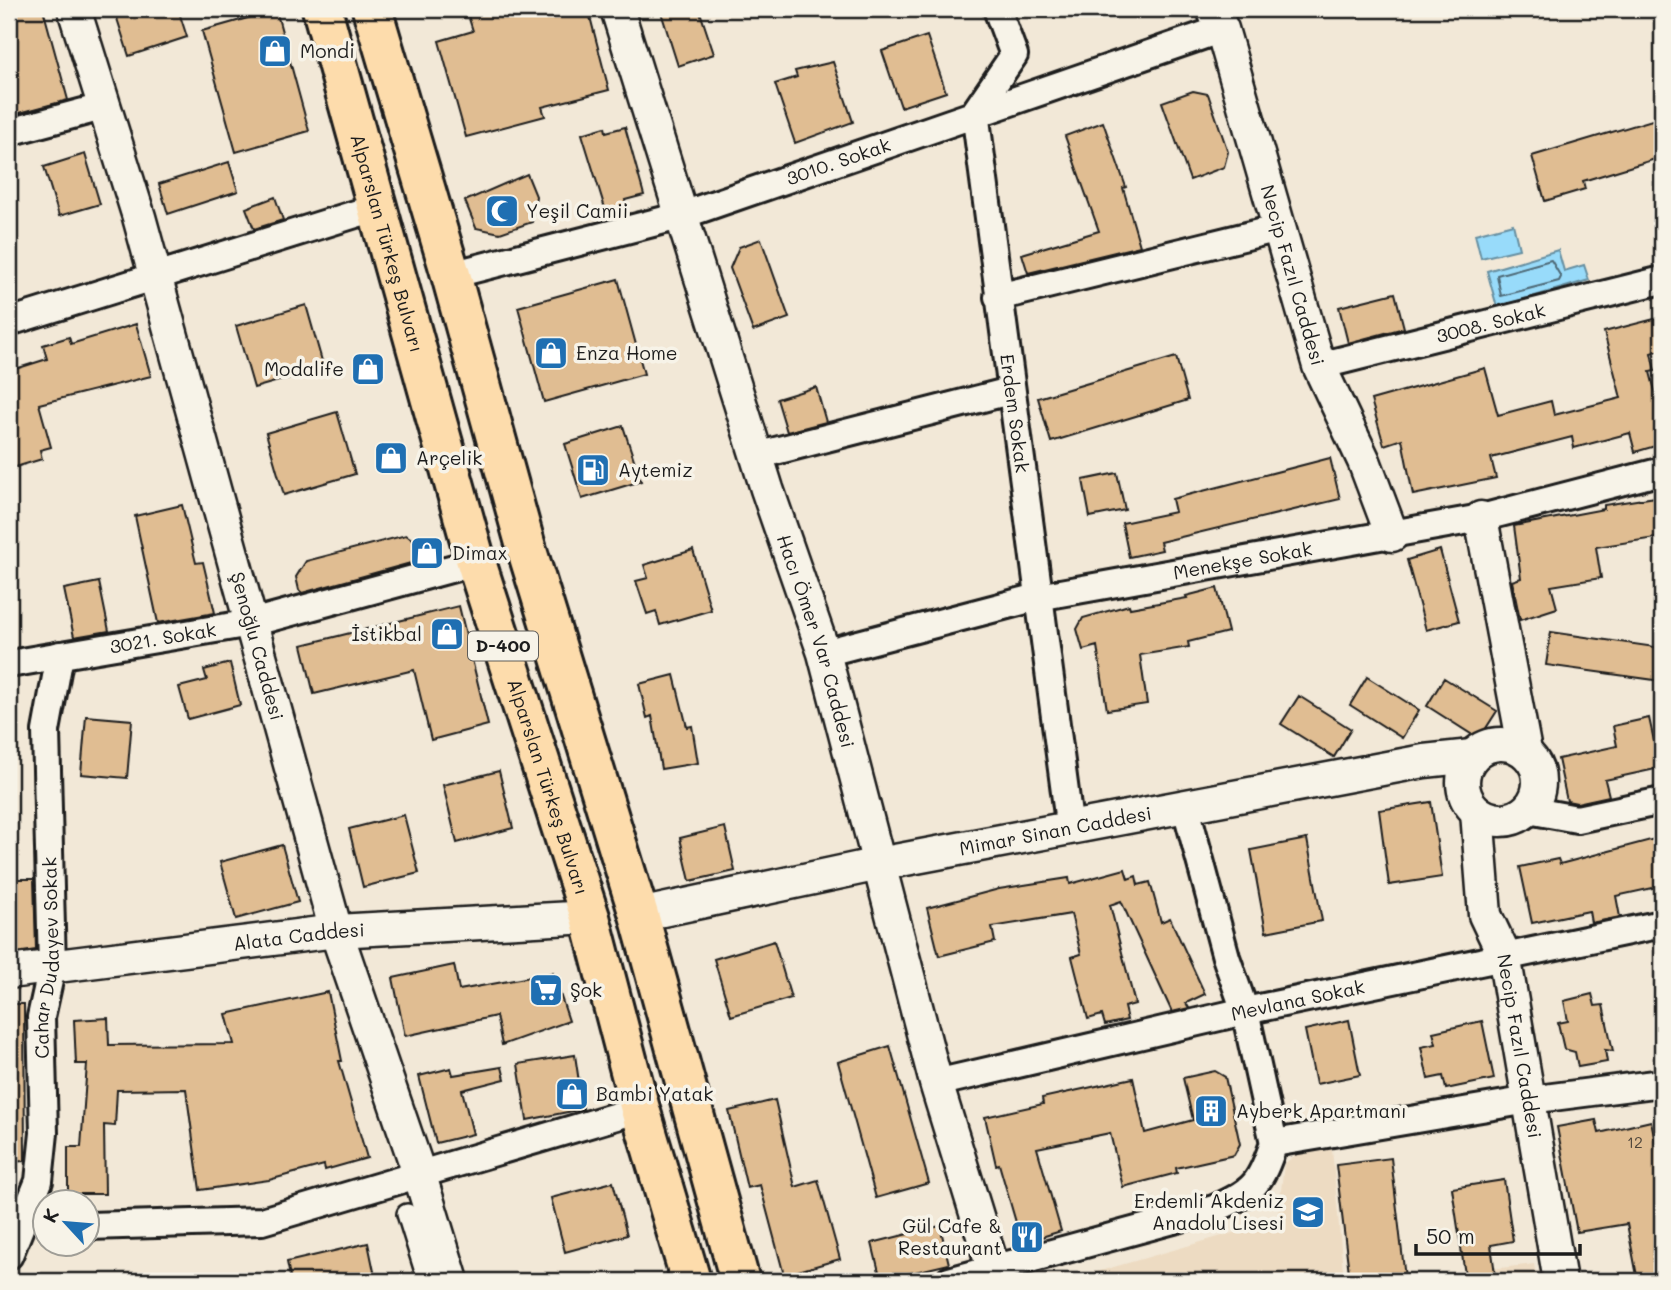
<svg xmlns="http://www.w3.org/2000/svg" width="1671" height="1290" font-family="Mali,sans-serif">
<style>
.built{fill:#eddbc2}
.water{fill:#98dbfa;stroke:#668fa1;stroke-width:2}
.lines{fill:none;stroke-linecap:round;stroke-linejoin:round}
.shore{stroke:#4e6875;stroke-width:2}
.building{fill:#e0bd92;stroke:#1c1c1c;stroke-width:2}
.pedestrian-casing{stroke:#1c1c1c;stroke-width:24}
.minor-casing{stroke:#1c1c1c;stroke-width:32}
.tertiary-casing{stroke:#1c1c1c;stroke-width:37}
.trunk-casing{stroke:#1c1c1c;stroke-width:44}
.pedestrian{stroke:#f7f3e8;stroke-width:19}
.minor{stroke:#f7f3e8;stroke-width:26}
.tertiary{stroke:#f7f3e8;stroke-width:32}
.trunk{stroke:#fddcac;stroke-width:38}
.labels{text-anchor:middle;stroke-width:7;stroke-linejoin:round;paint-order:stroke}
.number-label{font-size:16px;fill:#4d443a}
.shield{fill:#f7f3e8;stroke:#5e5c59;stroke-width:2}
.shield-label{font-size:18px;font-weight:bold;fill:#1c1c1c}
.poi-label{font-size:19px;fill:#1c1c1c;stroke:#f7f3e8;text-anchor:start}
.street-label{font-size:19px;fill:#1c1c1c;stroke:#f7f3e8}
</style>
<rect width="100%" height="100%" fill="#f2e8d7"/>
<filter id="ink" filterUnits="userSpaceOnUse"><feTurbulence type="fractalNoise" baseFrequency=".0143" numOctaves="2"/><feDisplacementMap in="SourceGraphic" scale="14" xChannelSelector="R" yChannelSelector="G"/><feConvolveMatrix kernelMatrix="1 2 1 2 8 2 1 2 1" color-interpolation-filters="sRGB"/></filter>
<g filter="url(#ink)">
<path class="built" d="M1332 1149 1344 1281H1065L1250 1228 1278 1216 1284 1164 1300 1152Z
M1534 1264 1537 1281H1391Z"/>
<path class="water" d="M1513 224 1519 249 1481 258 1475 234Z
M1558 250 1564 271 1584 265 1589 280 1497 307 1487 271Z"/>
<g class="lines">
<path class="shore" d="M1551 260 1561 277 1559 281 1501 296 1497 275Z"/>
</g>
<path class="building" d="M9 9H43L68 100 12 115 9 102Z
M114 9H178L187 37 129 56Z
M466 9H588L609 90 542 107 545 116 466 137 439 41 473 31Z
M660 9H699L714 54 678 66Z
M276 10 309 131 236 152 202 31Z
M927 36 946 92 901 107 882 51Z
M833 62 853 122 795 143 775 84 797 77 795 71Z
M1193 91 1208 94 1228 152 1224 167 1190 180 1162 102Z
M1662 117V157L1583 181 1585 189 1545 201 1532 156Z
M1103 122 1126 187 1123 188 1140 246 1028 273 1022 254 1099 231 1065 136Z
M605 127 606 132 625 127 644 195 625 200 628 213 608 218 582 134Z
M85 154 100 204 59 216 44 167Z
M229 162 238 191 168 214 159 184Z
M527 174 536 196 532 222 500 233 476 228 465 201Z
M275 197 283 220 254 229 246 208Z
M761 239 789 318 753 331 730 268 739 247Z
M618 279 644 374 544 402 518 307Z
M1395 293 1404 328 1348 343 1339 307Z
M306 305 324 368 254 388 236 326Z
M1662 317V350L1651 353 1655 371 1650 372 1662 417V444L1635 452 1630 433 1574 448 1572 437 1491 458 1496 478 1413 495 1402 439 1384 445 1371 400 1485 368 1498 415 1551 401 1554 415 1621 398 1604 332Z
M136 324 151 376 39 404 51 447 40 450 42 459 9 469V371L47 359 43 345 69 337 71 344Z
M1176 357 1188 400 1051 442 1038 398Z
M816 387 826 422 787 432 777 399Z
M337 412 355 474 284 495 266 433Z
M623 426 641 481 582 499 565 444Z
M1330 458 1340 499 1160 542 1162 550 1129 557 1122 523 1175 512 1172 499Z
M1117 473 1125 510 1090 517 1083 480Z
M1662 496V537L1596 547 1601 578 1551 586 1557 608 1520 620 1512 581 1521 578 1514 526 1604 509V505Z
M182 505 196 563 203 562 215 613 158 623 135 516Z
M406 535 416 542 418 561 302 593 299 590 296 577 306 561Z
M693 550 711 610 660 625 656 611 647 614 636 581 648 578 644 565Z
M1440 550 1459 621 1426 630 1407 560Z
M99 582 109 631 74 637 64 589Z
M1217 588 1228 632 1188 642 1189 647 1140 655 1147 704 1107 710 1097 646 1083 650 1077 629 1083 618 1129 605 1130 608 1187 598 1186 596Z
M459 606 488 725 431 740 414 670 314 694 302 645Z
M1551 632 1662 648V681L1546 665Z
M230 663 240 705 188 719 179 687 207 680 204 670Z
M674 675 687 727 692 726 698 763 661 769 652 716 647 718 639 684Z
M1367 677 1419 710 1402 738 1350 705Z
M1444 678 1497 711 1479 739 1427 706Z
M1299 696 1351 729 1334 757 1281 724Z
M86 716 132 720 127 778 81 774Z
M1649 718 1660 768 1605 780 1609 796 1577 803 1567 801 1558 759 1617 746 1613 726Z
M499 771 513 828 457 843 443 785Z
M1431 802 1442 877 1389 885 1379 810Z
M404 815 419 873 363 887 349 829Z
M725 827 735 871 690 881 680 838Z
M1662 837V886L1616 896 1620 917 1591 923 1589 911 1532 923 1520 867 1558 859 1560 864Z
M1307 839 1322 921 1266 932 1251 850Z
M282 845 298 902 236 919 220 862Z
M1125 869 1128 879 1136 876 1138 885 1150 882 1161 922 1170 918 1205 994 1186 1003 1189 1008 1172 1012 1121 901 1110 905 1135 1004 1124 1007 1127 1020 1105 1025 1102 1015 1088 1019 1072 957 1081 954 1071 914 992 927 995 942 939 956 927 908 999 889 1069 878 1070 884Z
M9 879H34L36 950 9 954Z
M774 941 791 998 731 1016 714 959Z
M454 965 459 990 553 973 569 1021 502 1045 496 1016 405 1036 393 978Z
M328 992 342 1061H339L367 1158 325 1170 324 1165 269 1180 200 1190 186 1089 117 1090 115 1126 104 1125 105 1194H68V1147H81L87 1064H76L74 1020 108 1018 109 1045 234 1044 226 1014Z
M1592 994 1595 1006 1603 1005 1613 1051 1605 1050 1607 1062 1578 1067 1575 1052 1564 1049 1558 1023 1568 1021 1564 1001Z
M9 1004H24L25 1161 9 1162Z
M1349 1020 1360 1075 1316 1084 1305 1030Z
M1482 1021 1494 1079 1446 1089 1443 1076 1428 1079 1421 1047 1436 1044 1433 1032Z
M890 1046 929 1183 876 1198 838 1062Z
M575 1055 583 1109 527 1120 518 1064Z
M502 1067 505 1079 462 1090 473 1134 436 1143 419 1076 451 1068 453 1075Z
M1215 1071 1225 1077 1240 1144 1234 1155 1176 1168 1177 1173 1123 1187 1110 1133 1037 1148 1061 1231 1022 1243 999 1164 996 1165 985 1117 1043 1104 1042 1098 1133 1078 1145 1133 1193 1120 1183 1078Z
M775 1100 795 1187 818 1180 840 1259 784 1275 760 1185 747 1188 729 1111Z
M1596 1120 1599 1133 1651 1121 1662 1172V1281H1638L1627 1224 1577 1232 1557 1127Z
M1391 1158 1405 1278 1350 1281 1336 1165Z
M1504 1180 1513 1241 1491 1245 1496 1281H1466L1452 1188Z
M613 1182 627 1235 565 1252 551 1198Z
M940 1226 949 1264 881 1280 872 1243Z
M368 1243 376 1281H291L287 1262Z"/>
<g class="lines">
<g class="pedestrian-casing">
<path id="pedestrian" d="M407 1214 428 1281"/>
</g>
<g class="minor-casing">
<g id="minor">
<path id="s1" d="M997 9 1014 55 975 112 1070 830"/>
<path d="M9 132 102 107"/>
<path id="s2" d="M451 275 680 216 1222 29"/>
<path d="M998 297 1279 228"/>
<path d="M9 322 378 207"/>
<path id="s3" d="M1319 366 1662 280"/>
<path d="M756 456 1010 391"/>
<path id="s4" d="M824 653 1038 597 1481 518 1662 471"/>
<path id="s5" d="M9 664 251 623 476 562"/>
<path d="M1186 808 1226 957 1245 1011 1274 1143"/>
<path d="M1528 810 1577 819 1662 801"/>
<path id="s6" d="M936 1083 1245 1011 1662 924"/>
<path d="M88 1226 262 1221 640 1109"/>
<path id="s7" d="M9 1255 39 1181 44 1133 41 1017 52 967 46 731 60 655"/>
<path d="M949 1281 1214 1209C1254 1192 1260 1184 1274 1143L1529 1100 1662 1083"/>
</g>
</g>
<g class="tertiary-casing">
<g id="tertiary">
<path id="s8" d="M74 9 139 217 336 931 420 1176 452 1281"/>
<path id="s9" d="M617 9 767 489 824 653 936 1083 997 1281"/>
<path id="s10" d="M1213 9 1222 29 1319 366 1364 461 1392 535"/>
<path d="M1481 518 1525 751"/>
<circle cx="1501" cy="782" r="38"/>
<path id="s11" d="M1477 812 1485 915 1504 955 1560 1281"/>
<path id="s12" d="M639 915 879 864 1424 761 1472 756"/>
<path id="s13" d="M9 972 336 931 590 917"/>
</g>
</g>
<g class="trunk-casing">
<g id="trunk">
<path id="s14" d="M322 9 476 562 590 917 640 1109 691 1281"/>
<path d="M372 9 451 275 526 547 639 915 740 1281"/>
</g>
</g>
<use href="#pedestrian" class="pedestrian"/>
<use href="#minor" class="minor"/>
<use href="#tertiary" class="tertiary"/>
<use href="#trunk" class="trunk"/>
</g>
</g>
<defs>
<g id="shop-square" transform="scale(1.75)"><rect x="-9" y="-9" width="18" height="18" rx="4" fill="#1f6fb2" stroke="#f7f3e8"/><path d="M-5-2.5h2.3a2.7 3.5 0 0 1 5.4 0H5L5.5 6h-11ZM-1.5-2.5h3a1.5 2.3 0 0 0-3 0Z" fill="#fff"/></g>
<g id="mosque-square" transform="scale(1.75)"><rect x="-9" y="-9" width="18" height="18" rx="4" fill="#1f6fb2" stroke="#f7f3e8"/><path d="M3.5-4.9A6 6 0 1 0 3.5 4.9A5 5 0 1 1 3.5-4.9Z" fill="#fff"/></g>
<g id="fuel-square" transform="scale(1.75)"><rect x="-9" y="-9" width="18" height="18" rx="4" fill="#1f6fb2" stroke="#f7f3e8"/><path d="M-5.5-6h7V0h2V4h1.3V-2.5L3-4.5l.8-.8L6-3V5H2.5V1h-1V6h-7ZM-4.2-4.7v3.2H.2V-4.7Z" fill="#fff"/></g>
<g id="supermarket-square" transform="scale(1.75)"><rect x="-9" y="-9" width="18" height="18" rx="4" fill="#1f6fb2" stroke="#f7f3e8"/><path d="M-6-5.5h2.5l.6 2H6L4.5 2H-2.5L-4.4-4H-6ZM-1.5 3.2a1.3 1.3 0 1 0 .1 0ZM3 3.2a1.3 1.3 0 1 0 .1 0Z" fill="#fff"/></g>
<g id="building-square" transform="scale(1.75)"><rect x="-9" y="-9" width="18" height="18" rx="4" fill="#1f6fb2" stroke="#f7f3e8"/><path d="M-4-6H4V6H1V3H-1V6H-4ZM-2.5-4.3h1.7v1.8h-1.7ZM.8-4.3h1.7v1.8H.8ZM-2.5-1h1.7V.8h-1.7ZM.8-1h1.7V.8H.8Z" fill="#fff"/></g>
<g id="school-square" transform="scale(1.75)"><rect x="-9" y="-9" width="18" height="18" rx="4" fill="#1f6fb2" stroke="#f7f3e8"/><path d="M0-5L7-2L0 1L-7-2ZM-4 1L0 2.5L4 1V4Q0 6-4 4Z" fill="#fff"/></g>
<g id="restaurant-square" transform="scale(1.75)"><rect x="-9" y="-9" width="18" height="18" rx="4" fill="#1f6fb2" stroke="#f7f3e8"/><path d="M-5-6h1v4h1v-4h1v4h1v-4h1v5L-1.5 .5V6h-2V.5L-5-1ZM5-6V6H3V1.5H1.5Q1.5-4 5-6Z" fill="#fff"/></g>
</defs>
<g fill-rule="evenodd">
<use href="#shop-square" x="275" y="51"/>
<use href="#mosque-square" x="502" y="211"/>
<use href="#shop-square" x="551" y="353"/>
<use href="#shop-square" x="368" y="369"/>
<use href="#shop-square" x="391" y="458"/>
<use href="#fuel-square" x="593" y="470"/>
<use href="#shop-square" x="427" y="553"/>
<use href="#shop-square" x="447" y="634"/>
<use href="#supermarket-square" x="546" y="990"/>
<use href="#shop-square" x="572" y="1094"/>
<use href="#building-square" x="1211" y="1111"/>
<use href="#school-square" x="1308" y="1212"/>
<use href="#restaurant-square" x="1027" y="1237"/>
</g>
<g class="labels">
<g class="number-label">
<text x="1635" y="1148">12</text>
</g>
<rect class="shield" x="468" y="631.5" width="70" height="29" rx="5"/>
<g class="shield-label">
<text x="503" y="652">D-400</text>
</g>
<g class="poi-label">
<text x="300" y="58">Mondi</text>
<text x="526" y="218">Yeşil Camii</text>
<text x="576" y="360">Enza Home</text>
<text x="344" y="376" text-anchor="end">Modalife</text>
<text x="416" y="465">Arçelik</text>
<text x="618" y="477">Aytemiz</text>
<text x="452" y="560">Dimax</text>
<text x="422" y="641" text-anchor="end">İstikbal</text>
<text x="570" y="997">Şok</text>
<text x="596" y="1101">Bambi Yatak</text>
<text x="1236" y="1118">Ayberk Apartmanı</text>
<text x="1284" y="1208" text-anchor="end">Erdemli Akdeniz<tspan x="1284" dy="22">Anadolu Lisesi</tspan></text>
<text x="1002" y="1233" text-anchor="end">Gül Cafe &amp;<tspan x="1002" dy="22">Restaurant</tspan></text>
</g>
<g class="street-label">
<text dy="7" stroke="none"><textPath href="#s2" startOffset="404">3010. Sokak</textPath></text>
<text dy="7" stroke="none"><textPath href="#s14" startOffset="243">Alparslan Türkeş Bulvarı</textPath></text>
<text dy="7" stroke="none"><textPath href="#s10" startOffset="278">Necip Fazıl Caddesi</textPath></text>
<text dy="7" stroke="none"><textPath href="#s3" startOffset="177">3008. Sokak</textPath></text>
<text dy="7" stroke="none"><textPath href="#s1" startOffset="422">Erdem Sokak</textPath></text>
<text dy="7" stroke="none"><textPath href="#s4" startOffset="429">Menekşe Sokak</textPath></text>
<text dy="7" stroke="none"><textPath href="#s5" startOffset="156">3021. Sokak</textPath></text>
<text dy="7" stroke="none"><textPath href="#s9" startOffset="663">Hacı Ömer Var Caddesi</textPath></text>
<text dy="7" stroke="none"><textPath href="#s8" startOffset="663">Şenoğlu Caddesi</textPath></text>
<text dy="7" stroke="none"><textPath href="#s14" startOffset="810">Alparslan Türkeş Bulvarı</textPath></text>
<text dy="7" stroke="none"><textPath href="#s12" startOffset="425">Mimar Sinan Caddesi</textPath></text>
<text dy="7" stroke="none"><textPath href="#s13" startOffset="292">Alata Caddesi</textPath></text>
<text dy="7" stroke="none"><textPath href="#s7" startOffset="304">Cahar Dudayev Sokak</textPath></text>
<text dy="7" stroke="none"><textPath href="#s6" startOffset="371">Mevlana Sokak</textPath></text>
<text dy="7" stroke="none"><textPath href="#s11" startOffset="240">Necip Fazıl Caddesi</textPath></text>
</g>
</g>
<rect width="1671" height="1290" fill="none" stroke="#f7f3e8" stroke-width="35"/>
<rect x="18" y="18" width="1636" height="1255" fill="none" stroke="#1c1c1c" stroke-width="2.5" filter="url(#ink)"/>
<g transform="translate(66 1223) rotate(296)"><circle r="33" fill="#f7f3e8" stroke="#9f9d96" stroke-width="2"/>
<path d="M0-5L12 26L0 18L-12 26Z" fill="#1f6fb2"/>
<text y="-10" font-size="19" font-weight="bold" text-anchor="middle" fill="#1c1c1c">K</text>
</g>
<path d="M1416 1244v10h164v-10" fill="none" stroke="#1c1c1c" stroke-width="3.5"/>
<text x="1426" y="1244" font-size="21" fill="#1c1c1c" stroke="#f7f3e8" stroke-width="5" paint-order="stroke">50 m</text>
</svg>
